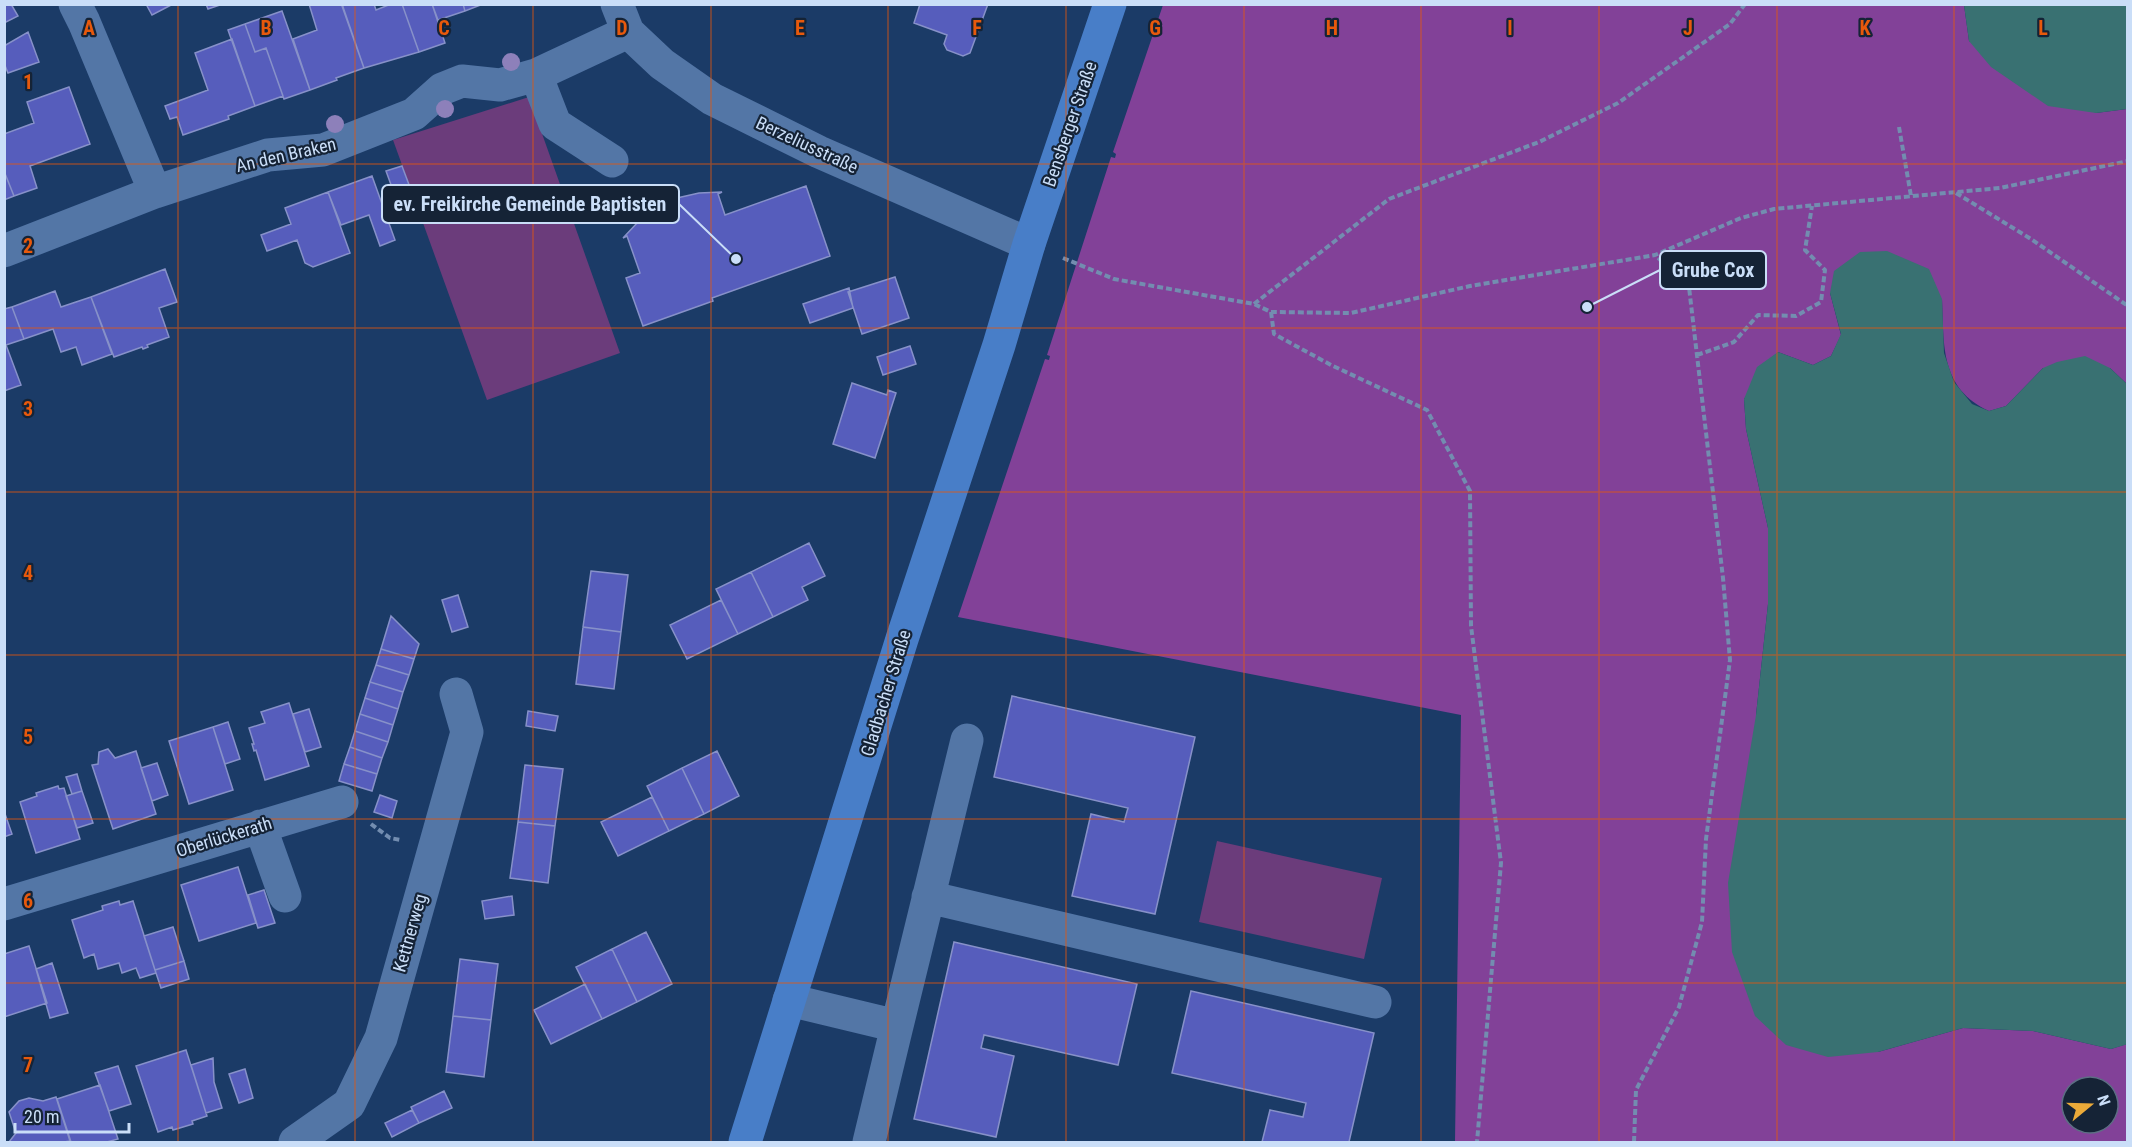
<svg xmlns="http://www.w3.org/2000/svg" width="2132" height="1147" font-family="'Roboto Condensed',sans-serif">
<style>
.green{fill:#6b3c7b}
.forest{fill:#824198;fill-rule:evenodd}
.water{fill:#397172}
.building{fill:#565dbc;stroke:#8791c9;stroke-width:1.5}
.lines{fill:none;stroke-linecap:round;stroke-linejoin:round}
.path{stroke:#738db0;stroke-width:4;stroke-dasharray:6 3;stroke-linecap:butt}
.minor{stroke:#5376a6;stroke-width:33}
.major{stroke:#487ec8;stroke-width:33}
.tree{fill:#8d80ba}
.grid{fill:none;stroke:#e8590c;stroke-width:1.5;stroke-opacity:0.55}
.labels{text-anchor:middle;stroke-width:4.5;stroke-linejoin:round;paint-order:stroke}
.street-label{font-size:18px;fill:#cadef8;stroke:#152336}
.grid-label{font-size:20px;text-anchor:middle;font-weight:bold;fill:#e8590c;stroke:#152336;stroke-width:4.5;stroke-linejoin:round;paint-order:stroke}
.leader{fill:none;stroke:#cadef8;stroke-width:2}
.callout-dot{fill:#cadef8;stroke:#152336;stroke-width:2}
.callout{fill:#152336;stroke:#cadef8;stroke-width:2}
.callout-label{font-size:20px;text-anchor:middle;font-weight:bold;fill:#cadef8}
</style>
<rect width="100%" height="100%" fill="#1b3b67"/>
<path class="green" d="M529 97 620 353 487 400 393 140Z
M1217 841 1382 878 1364 959 1199 922Z"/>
<path class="forest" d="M1163 5H1964L1969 41 2096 113 2127 109V384L2110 368H2043L2006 406 1989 411C1940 388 1944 346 1942 299L1830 293 1841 335 1831 356 1813 365 1778 352 1744 399 1746 429 1768 528V604L1756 715 1878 1052 1963 1028 2033 1031 2111 1049 2127 1044V1142H1455L1461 715 958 617 1045 359 1049 360 1050 356 1047 355 1111 157 1115 158 1116 154 1113 152ZM2072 1087H2108V1123H2072Z"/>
<path class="water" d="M1964 5H2127V109L2096 113 2048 106 1991 67 1969 41Z
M1887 251 1929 269 1942 299 1944 353 1954 382 1972 404 1989 411 2006 406 2043 368 2057 362 2085 356 2110 368 2127 384 2128 1044 2111 1049 2033 1031 1963 1028 1878 1052 1828 1057 1786 1045 1755 1016 1732 952 1728 883 1756 715 1768 604V528L1746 429 1744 399 1757 367 1778 352 1813 365 1831 356 1841 334 1830 293 1834 271 1860 252Z"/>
<path class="building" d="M4 4H11L18 16 4 23Z
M146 4H173L152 15Z
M206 4H220V5L208 9Z
M309 4H342L364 68 336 78 337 80 310 90 293 39 317 30Z
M347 4H374L376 10 391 4H402L419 52 364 68 342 6Z
M402 4H432L445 43 419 52Z
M432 4H463L465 11 438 20Z
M463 4H483L465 11Z
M920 4H988L970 53 963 56 947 50 944 44 947 35 914 23Z
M282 11 310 90 284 99 266 48 255 52 245 24Z
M245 24 255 52 266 48 283 96 255 106 228 30Z
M28 32 39 62 8 73 4 63V46Z
M232 39 255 106 228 116 229 119 183 135 177 117 170 119 165 106 208 90 195 53Z
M69 87 90 144 30 166 37 188 14 196 4 171V134L34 123 27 102Z
M402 166 414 198 398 204 386 171Z
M4 171 14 196 4 200Z
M372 176 395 240 380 246 369 215 341 225 328 192Z
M806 186 830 256 712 298 713 301 643 326 626 278 640 273 627 236 623 238 638 222 656 209 677 198 699 193 722 192 718 194 725 215Z
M328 192 350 253 313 267 305 263 297 240 267 251 261 235 291 224 285 208Z
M165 269 177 302 159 308 169 337 147 345 148 347 143 349 142 347 114 357 91 297Z
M895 277 909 318 862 334 848 292Z
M849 288 853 308 810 323 803 304Z
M55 291 61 307 91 297 112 354 82 365 76 347 61 352 53 329 24 339 12 307Z
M12 307 24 339 6 345 21 385 4 391V309Z
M910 346 916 364 883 375 877 357Z
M852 383 887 395 888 390 896 393 875 458 833 444Z
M809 543 825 576 802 587 808 600 773 617 751 572Z
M591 571 628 575 621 632 583 627Z
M751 572 773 617 738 634 716 589Z
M458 595 468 627 452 632 442 600Z
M721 600 738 634 687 659 670 625Z
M391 616 419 644 414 659 381 649Z
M583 627 621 632 614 689 576 684Z
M381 649 414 659 409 675 376 665Z
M376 665 409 675 403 692 370 682Z
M370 682 403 692 398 709 365 698Z
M1012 696 1195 737 1155 914 1072 896 1091 814 1124 822 1128 808 994 777Z
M365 698 398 709 393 725 360 714Z
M289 703 309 766 265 780 256 750 254 751 252 744H254L249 728 265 723 261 712Z
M309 709 321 747 305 752 293 714Z
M528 711 558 716 555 731 526 726Z
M360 714 393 725 388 742 355 731Z
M228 722 240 759 225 764 213 727Z
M213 727 233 790 189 804 169 741Z
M355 731 388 742 382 758 350 747Z
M350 747 382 758 377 774 344 764Z
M108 749 115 758 136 751 156 814 113 829 92 765 98 764 99 752Z
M717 751 739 796 704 814 682 768Z
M157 763 168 795 152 801 141 768Z
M344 764 377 774 372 791 339 781Z
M525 765 563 769 555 826 518 822Z
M682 768 704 814 669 831 647 786Z
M77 774 82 791 72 794 66 777Z
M58 786 59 789 64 788 80 839 36 853 20 802 37 796 36 793Z
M82 791 93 823 77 828 66 796Z
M380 795 397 801 392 818 374 812Z
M652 797 669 831 618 856 601 822Z
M4 811 12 834 4 837Z
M518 822 555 826 548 883 510 878Z
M238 867 256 923 199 941 181 885Z
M264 890 275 923 258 928 248 895Z
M512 896 514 915 485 919 482 901Z
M119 901 120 905 133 901 156 973 140 978 136 968 122 973 119 963 98 969 94 954 84 958 72 920 103 910 102 906Z
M173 927 184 961 155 970 144 936Z
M646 932 672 984 637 1002 612 949Z
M954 942 1137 984 1118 1065 984 1035 981 1048 1014 1056 996 1137 914 1119Z
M29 946 47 1003 4 1017V954Z
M612 949 637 1002 602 1019 576 967Z
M460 959 498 964 491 1020 453 1016Z
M184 961 189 979 161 988 155 970Z
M52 963 68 1013 50 1018 36 969Z
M585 984 602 1019 551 1044 534 1010Z
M1191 991 1374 1033 1349 1142H1262L1270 1110 1303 1117 1306 1103 1172 1073Z
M453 1016 491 1020 484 1077 446 1072Z
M186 1050 207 1116 192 1121 193 1124 173 1130 172 1127 158 1132 136 1066Z
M213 1058 214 1082 222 1108 206 1113 191 1065Z
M118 1066 131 1104 109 1111 95 1073Z
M245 1069 253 1098 239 1103 229 1074Z
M100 1085 118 1139 107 1142H71L57 1099Z
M444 1091 452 1108 419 1123 411 1107Z
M56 1097 70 1141 64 1142H9L16 1133 9 1112 19 1101 29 1098 43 1101Z
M412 1110 419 1123 392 1137 385 1123Z"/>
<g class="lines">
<path class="path" d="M1899 127 1911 196
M1956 193 2031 239 2128 306
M1063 258 1114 279 1254 304 1271 312 1351 313 1470 286 1655 255 1741 218 1774 209 2000 188 2128 161
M1254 304 1389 199 1539 142 1618 103 1730 24 1745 4
M1271 312 1274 334 1331 365 1427 410 1470 491 1471 626 1501 863 1477 1142
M1697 355 1734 342 1758 315 1796 316 1821 302 1825 270 1805 250 1812 206
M371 824 390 838 401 840
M1634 1142 1636 1090 1679 1007 1702 922 1706 839 1730 660 1723 578 1689 287 1655 255"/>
<path class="minor" d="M75 4 84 22 155 192
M617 4 628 32 662 64 712 99 819 152 1029 244
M536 75 555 124 612 161
M4 251 155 192 268 155 323 150 414 114 442 89 462 81 500 85 536 75 628 32
M260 826 285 896
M928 897 1375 1002
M4 904 342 802
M789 1000 897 1026 869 1142
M897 1026 967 740
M295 1142 349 1104 381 1038 467 732 456 694"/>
<path class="major" d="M745 1142 902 639 999 345 1029 244 1110 4"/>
</g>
<g class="tree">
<circle cx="511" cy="62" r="9"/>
<circle cx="445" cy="109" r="9"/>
<circle cx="335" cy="124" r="9"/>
</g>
<path class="grid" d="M178 4V1142M355 4V1142M533 4V1142M711 4V1142M888 4V1142M1066 4V1142M1244 4V1142M1421 4V1142M1599 4V1142M1777 4V1142M1954 4V1142M4 164H2128M4 328H2128M4 492H2128M4 655H2128M4 819H2128M4 983H2128"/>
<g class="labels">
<g class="street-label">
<text transform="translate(1070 124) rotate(-71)" y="6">Bensberger Straße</text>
<text transform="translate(807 145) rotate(25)" y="6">Berzeliusstraße</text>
<text transform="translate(286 155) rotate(-13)" y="6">An den Braken</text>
<text transform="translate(886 693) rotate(-73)" y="6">Gladbacher Straße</text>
<text transform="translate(224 837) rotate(-17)" y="6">Oberlückerath</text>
<text transform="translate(410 933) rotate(-74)" y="6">Kettnerweg</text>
</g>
</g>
<g class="grid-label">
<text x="89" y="35">A</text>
<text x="266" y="35">B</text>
<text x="444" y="35">C</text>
<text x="622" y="35">D</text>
<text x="800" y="35">E</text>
<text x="977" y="35">F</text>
<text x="1155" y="35">G</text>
<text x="1332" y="35">H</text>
<text x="1510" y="35">I</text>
<text x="1688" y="35">J</text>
<text x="1865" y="35">K</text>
<text x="2043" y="35">L</text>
<text x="28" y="89">1</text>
<text x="28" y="253">2</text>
<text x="28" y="416">3</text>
<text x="28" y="580">4</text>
<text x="28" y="744">5</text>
<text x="28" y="908">6</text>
<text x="28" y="1072">7</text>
</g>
<path class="leader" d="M736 259L679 204M1587 307L1660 270"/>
<g class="callout-dot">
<circle cx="736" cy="259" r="6"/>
<circle cx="1587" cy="307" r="6"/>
</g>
<g class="callout">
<rect x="382" y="185" width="297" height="38" rx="6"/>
<rect x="1660" y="251" width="106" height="38" rx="6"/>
</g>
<g class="callout-label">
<text x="530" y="211">ev. Freikirche Gemeinde Baptisten</text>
<text x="1713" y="277">Grube Cox</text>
</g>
<rect width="2132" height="1147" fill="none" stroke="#cadef8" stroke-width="12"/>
<g transform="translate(2090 1105) rotate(71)"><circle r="28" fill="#152336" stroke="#5d6e84" stroke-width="1.5"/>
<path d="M0-4.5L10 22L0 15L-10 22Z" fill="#ebaa39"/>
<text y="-9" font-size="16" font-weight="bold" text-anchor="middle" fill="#cadef8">N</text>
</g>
<path d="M15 1123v9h114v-9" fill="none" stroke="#cadef8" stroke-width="3"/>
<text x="24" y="1123" font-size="18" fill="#cadef8" stroke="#152336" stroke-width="4.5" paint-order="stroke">20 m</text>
</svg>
